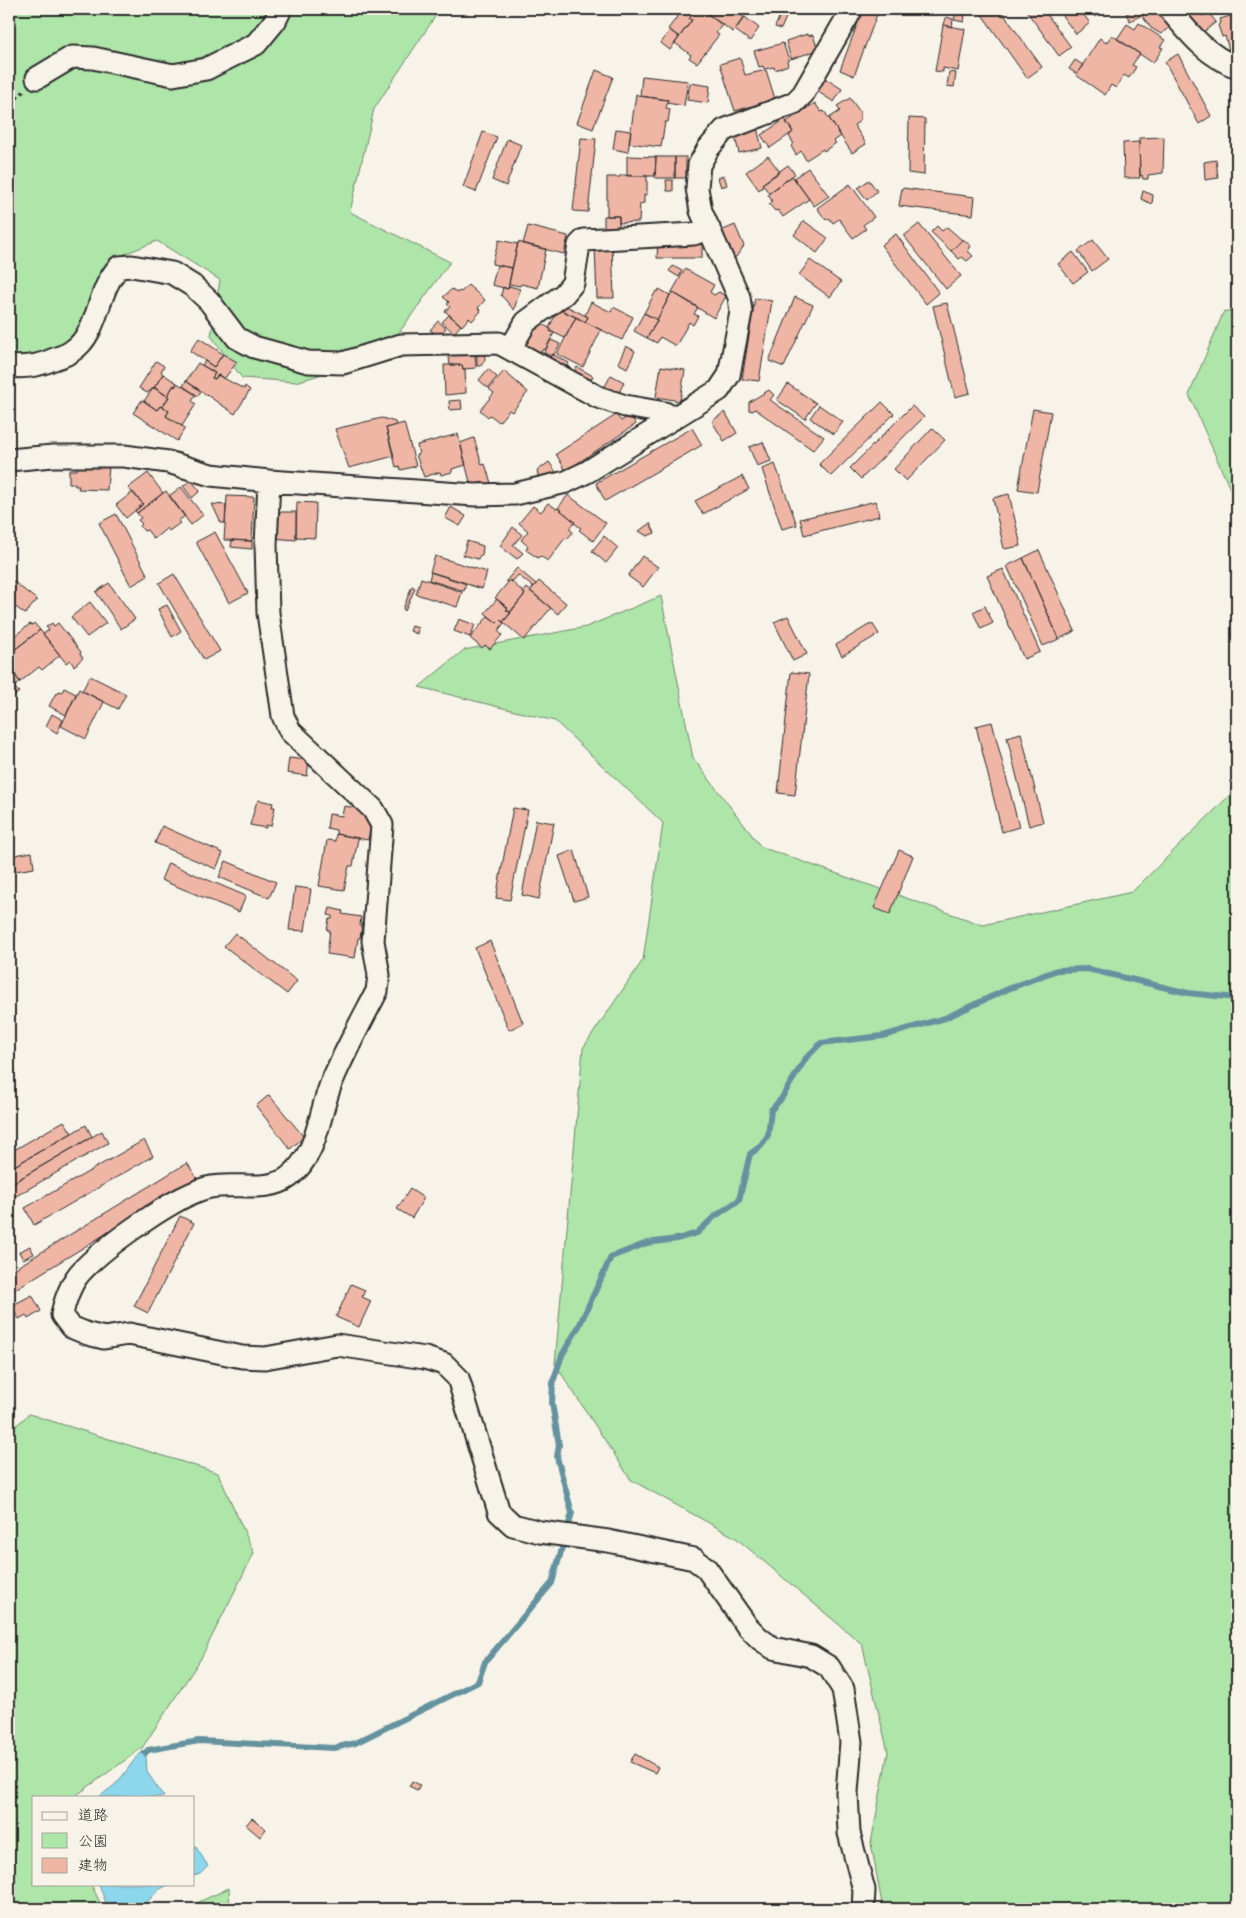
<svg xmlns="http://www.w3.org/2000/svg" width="1246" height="1918" font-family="'Playpen Sans','Klee One',sans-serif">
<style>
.green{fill:#aee5a9;stroke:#6c886a}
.water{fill:#8cd7ec;stroke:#65929f}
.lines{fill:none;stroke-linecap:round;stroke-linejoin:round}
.stream{stroke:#65929f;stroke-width:6}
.building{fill:#efb6a6;stroke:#2b2b2b}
.minor-casing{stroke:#2b2b2b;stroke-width:25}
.path{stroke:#2b2b2b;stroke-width:3;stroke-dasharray:5 4;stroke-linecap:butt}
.minor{stroke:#f7f3e8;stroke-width:21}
</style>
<rect width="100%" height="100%" fill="#f7f3e8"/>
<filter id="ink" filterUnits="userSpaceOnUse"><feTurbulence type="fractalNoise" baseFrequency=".02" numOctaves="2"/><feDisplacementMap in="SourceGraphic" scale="10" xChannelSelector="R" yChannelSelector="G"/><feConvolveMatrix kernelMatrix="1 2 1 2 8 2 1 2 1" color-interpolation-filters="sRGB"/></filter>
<g filter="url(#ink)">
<path class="green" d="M9 9H440L374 109 350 212 450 262 382 356 296 382 242 378 211 336 220 280 157 241 112 259 94 320 58 354 21 356 9 360Z
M1224 311 1237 312V505L1189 395Z
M661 596 693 758 761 847 983 925 1132 892 1237 788V1909H879L882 1904 871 1843 888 1752 862 1644 736 1538 631 1480 555 1364 583 1048 643 960 663 823 555 721 419 687 464 650 586 627Z
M29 1414 218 1473 254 1553 200 1660 142 1748 74 1797H34V1884H91L103 1909H9V1432Z
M229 1888 230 1909H184Z"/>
<path class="water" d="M154 1747 146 1756 147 1772 164 1797H99C106 1791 115 1786 120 1779 130 1768 138 1749 154 1747Z
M194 1844 208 1866 200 1874 194 1876Z
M99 1884H170L158 1890 141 1909H108Z"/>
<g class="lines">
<path class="stream" d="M145 1753 148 1750 199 1741 334 1748 355 1743 478 1682 485 1662 552 1583 572 1513 557 1457 559 1445 552 1403 553 1382 562 1355 579 1326 611 1257 647 1243 677 1239 697 1233 714 1217 739 1200 750 1154 761 1146 768 1135 771 1110 781 1099 806 1058 821 1043 883 1036 945 1018 1008 989 1057 970 1088 969 1188 993 1237 998"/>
</g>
<path class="building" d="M683 9H693L695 11 689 19 692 20 679 37 668 29Z
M697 9H701L722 25 716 33 719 35 697 63 689 58 691 55 675 43 692 20 689 19Z
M701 9H732L744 17 733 32Z
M863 9H879L854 76 840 70Z
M978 9H1000L1042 67 1027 78Z
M1025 9H1043L1071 47 1059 56Z
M1057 9H1079L1090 23 1076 34Z
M1089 9H1106L1095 17Z
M1135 9H1140L1142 13 1140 16 1130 21 1126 14Z
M1150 9H1158L1171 26 1161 34 1151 28 1142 16Z
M1196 9 1202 16 1208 12 1216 22 1201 34 1187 17Z
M782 11 788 13 781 29 775 27Z
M956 12 965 14 964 22 954 20Z
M1237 14V48L1229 50 1225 36 1222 37 1218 25 1221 22 1220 19Z
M745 17 759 28 750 41 735 30Z
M946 17 953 19 952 27 944 25Z
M1139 23 1165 40 1160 47 1163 48 1153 63 1117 39 1127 24 1135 29Z
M943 25 965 29 958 71 943 68V72L935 71Z
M670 30 679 37 670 50 661 43Z
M807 34V36L813 35 818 50 791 59 786 41Z
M1112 35 1140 54 1132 65 1136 67 1129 78 1124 75 1116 88 1111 85 1105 95 1076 75 1100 38 1106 43Z
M783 43 789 60 787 61 788 65 775 70 774 67 764 69 763 66 759 67 754 51Z
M1178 54 1211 116 1199 124 1165 62Z
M740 58 745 75 766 70 775 99 735 111 720 64Z
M1075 60 1083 65 1077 74 1069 69Z
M596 70 613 77 593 129 577 123Z
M949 72 956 73 954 87 947 86Z
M642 76 688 81 684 106 667 103 668 100 640 96Z
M823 77 842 89 834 102 815 90Z
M690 83 710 86 708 103 687 100Z
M636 94 640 96 668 100 666 108 670 109 668 122H665L661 147 629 143Z
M850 98 860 112V121L854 125 866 144 852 153 829 118 840 111 837 106Z
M815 103 821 112 824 111 841 136 834 141 836 143 824 151 823 149 806 160 801 151 796 155 791 146 794 144 789 136 793 132 786 122Z
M909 118 925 119 924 175 908 173Z
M785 119 793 132 770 148 761 135Z
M757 128 762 148 739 153 734 133Z
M616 129 631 131 628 152 613 149Z
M483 132 497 137 476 192 463 187Z
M1164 137 1163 173 1148 175V179H1143L1142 175 1140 176 1139 138Z
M581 138 596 139 588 212 573 211Z
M507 139 521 145 506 186 492 180Z
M1139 142 1140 178H1124L1123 143Z
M627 156 656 157 655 176H627Z
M768 156 780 172 762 184 764 186 759 190 746 172Z
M656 157H675V178H655Z
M675 157H686V178H675Z
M1216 160 1218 178 1205 180 1204 162Z
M788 165 795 174 769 193 762 184Z
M808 168 829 196 814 206 794 178Z
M621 175 647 176V195H644V203L640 204 639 222 619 223V216H607V177H620Z
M724 175 727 185 721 187 718 178Z
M792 176 809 199 783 217 778 210 775 211 769 204 772 201 768 194Z
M666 180H673V191H667Z
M869 180 877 191 867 200 858 188Z
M850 184 874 217 863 225 866 229 853 238 839 219 833 223 829 218 826 220 817 208Z
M902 188 975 197 973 215 899 206Z
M1143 191 1153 195 1152 204 1141 199Z
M604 216H619V232L604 233Z
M804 221 828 238 817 253 794 235Z
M919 224 961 276 946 289 904 236Z
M735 225 744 246 736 257 732 258 721 231Z
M528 226 568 236 564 254 523 244Z
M937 226 942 231 947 227 962 240 951 251 931 232Z
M896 234 939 293 926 304 881 245Z
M963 239 971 246 968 251 973 256 967 261 962 257 959 259 951 251Z
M499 240 518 244 512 268 492 264Z
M1093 240 1108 259 1092 271 1078 251Z
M658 241H702V258H657Z
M518 242 546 249 538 288 521 284 520 286 509 284Z
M612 245 614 298H597L595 246Z
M1073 252 1088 272 1073 283 1058 264Z
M810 260 841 282 830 297 799 275Z
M497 265 512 268 508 289 492 285Z
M673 266 682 271 679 277 669 271Z
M685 269 714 285 710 292 714 295 719 292 726 296 714 318 672 292Z
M468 285 485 300 478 308 481 311 472 321 469 318 462 326 445 311 450 307 447 304 449 302 443 297 452 289 457 293 459 291 461 292Z
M509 286 520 289 514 310 501 295 503 287 508 289Z
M659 289 670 295 657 320 644 313 656 291 658 292Z
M672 292 698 307 694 314 698 316 693 325 689 322 676 346 660 337 657 343 647 338Z
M795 297 813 305 784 367 769 361Z
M755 298 772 301 759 381 742 379Z
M591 302 611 312 613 307 633 317 622 340 585 322 588 317 585 315Z
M947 303 970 393 955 397 933 306Z
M562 304 588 317 585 322 559 309Z
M558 309 576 317 565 338 550 331 551 329 549 328Z
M644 313 658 320 647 338 634 331Z
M449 315 461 325 454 333 442 322Z
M576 317 601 330 583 367 557 354Z
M438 321 446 328 439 336 430 330Z
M538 322 551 329 550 331 554 333 545 350 543 349 538 358 520 349Z
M199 338 223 354 214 367 190 351Z
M551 340 560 344 554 355 552 354 551 356 544 353Z
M626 346 635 351 627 368 618 363Z
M475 348 476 368 463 369 462 365H450L448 350Z
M477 352H484L485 359 481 366H477Z
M223 354 237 362 224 379 218 375 215 379 212 378 215 373 202 365 205 361 214 367Z
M552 354 569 363 567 366 571 368 567 376 546 365Z
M156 361 164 366 161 372 163 374 154 388 147 393 139 388Z
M198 363 215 373 212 378 215 379 218 375 244 389 245 386 250 390 235 414 186 381Z
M444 365H462L463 369H465L466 393 445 395Z
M661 366 685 370 680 401 656 397Z
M577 367 593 376 587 387 571 379Z
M488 369 497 377 488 388 479 380Z
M504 371 528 392 512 412 509 410 499 422 490 415 488 417 480 410 494 393 489 389Z
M163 374 177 383 175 387 174 385 167 396 154 388Z
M611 375 624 382 616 399 602 392Z
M186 381 201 391 198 396 183 386Z
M177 383 196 395 192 401 196 404 182 426 166 416 169 411 162 407 169 397 167 396 174 385 175 387Z
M788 384 816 403 805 419 777 400Z
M154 387 169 397 162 407 160 406 157 410 144 401Z
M769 390 774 395 770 400 824 437 813 450 755 409 753 411 749 410V402Z
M142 400 157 410 160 406 169 411 166 416 185 428 177 441 133 413Z
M461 400 462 409 450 410 449 401Z
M882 402 894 414 831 476 819 464Z
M819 405 843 422 834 434 810 418Z
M912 406 924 417 861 479 850 468Z
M1033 409 1051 412 1037 492 1018 489Z
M725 412 737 433 724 441 713 423V420Z
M616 415 621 421 630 415 636 424 566 471 556 454Z
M382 418 395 422 396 425 386 428 394 456 349 468 335 429Z
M404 423 416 466 401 470 399 466 396 467 386 428Z
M692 428 702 445 605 501 596 483Z
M932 428 945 440 906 481 894 469Z
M458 434 466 465 452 469V472L441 475 440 472 424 477 416 455 419 454 417 445Z
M474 438 482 465 485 464 491 483 482 485V482L471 486 460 443Z
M763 442 771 461 757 466 749 447Z
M549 462 558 475 539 479 537 471Z
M775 464 797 525 782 529 762 469Z
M77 465 109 466 107 490 78 489 79 486H75V484H69V470H77Z
M148 473 163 493 137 513 135 511 143 504 128 488Z
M742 476 749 489 703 514 695 501Z
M191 480 200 491 192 498 183 486Z
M181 487 203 515 191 525 169 496Z
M166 491 185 516 178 521 180 523 169 531 167 528 154 539 147 530 144 531 140 526 142 524 138 520 141 518 137 513Z
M133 492 143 504 126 518 116 505Z
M1009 494 1021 546 1004 549 993 498Z
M568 495 606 523 593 541 579 530 581 528 574 523 575 522 558 508Z
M227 496 254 497 252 541 224 540Z
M876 501 879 516 804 535 800 519Z
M297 502 316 503 315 538 296 537Z
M548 503 557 509 558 508 575 522 569 529 573 532 567 539 565 538 548 561 540 556 538 558 526 550 528 546 521 540 528 531 519 523 533 506 541 512Z
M212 504 226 505 225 523H221Z
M451 507 466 516 460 526 445 518Z
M273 512H296V540L273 538Z
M116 514 148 576 131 586 99 523Z
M650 523 655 533 647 536 639 531Z
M513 527 522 535 513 545 523 553 517 559 500 546Z
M215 532 248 593 229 603 196 542Z
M604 536 618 548 606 563 592 551Z
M232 540 252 541V549L231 547Z
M467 541 483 546 482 556 480 555 478 559 463 555Z
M1039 550 1075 631 1059 639 1023 558Z
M435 556 487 572 482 589 430 572Z
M642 556 658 567 643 587 628 576Z
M1023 558 1059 639 1043 646 1007 566Z
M517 568 536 584 533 587 518 575 512 582 510 580 508 582 506 581Z
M1003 569 1040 652 1024 659 987 576Z
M431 572 466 583 464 591 429 580Z
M174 574 220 651 204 660 159 583Z
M9 578 37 600 25 614 9 602Z
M421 578 462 592 457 607 416 594Z
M510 580 525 594 510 612 506 610 508 608 495 598Z
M539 581 566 603 558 614 530 591Z
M109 583 135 619 121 629 96 592Z
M412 586 415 588 405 611 403 609Z
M527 588 551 608 524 640 503 622 525 594 523 593Z
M497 599 508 608 506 610 511 613 503 622 500 620 497 623 485 613Z
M90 602 106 623 87 637 71 617Z
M167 605 181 631 172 637 158 609Z
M985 606 993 623 981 629 973 612Z
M488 616 497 623 500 620 504 623 498 631 502 635 490 649 485 645 482 648 470 638Z
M788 616 807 654 793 661 774 622Z
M459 619 475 625 470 637 454 631Z
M34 623 40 630 14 650 9 644V640L30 624 32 625Z
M52 623 54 626 58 623 81 652 80 654 83 658 74 666 70 660 66 663 43 634 49 630 46 627Z
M872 623 879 634 842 656 836 645Z
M412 626 418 628 417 634 410 631Z
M40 630 60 655 42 670 39 667 20 682 13 672 9 675V654Z
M13 672 20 682 14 687 9 680V675Z
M791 672 809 674 795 795 778 793Z
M90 676 126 694 118 709 82 691Z
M9 682 19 692 9 701Z
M64 688 76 694 66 715 49 706 56 693 58 694 59 691 62 692Z
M79 689 104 702 86 739 61 726Z
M52 714 63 720 57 733 46 726Z
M992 722 1019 827 1002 832 976 726Z
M1021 733 1043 822 1029 826 1007 737Z
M289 758 309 760 307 776 287 773Z
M259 800 273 803 272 807H275L271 826 266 825V828L250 825 256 804Z
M344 806 363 809 372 821 368 840 336 834V830L327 828 329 814 342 816Z
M513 808 528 810 510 900 496 898Z
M536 820 554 823 539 899 522 895Z
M162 826 223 853 216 869 155 843Z
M336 834 358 838 353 866H349L344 890 319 886 327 840 335 841Z
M574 850 588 897 574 901 559 856Z
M899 850 913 856 890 914 874 908Z
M32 852 34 868 9 872V856Z
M226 861 276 882 269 898 219 877Z
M168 863 246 896 239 912 161 880Z
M295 887 311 889 305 931 289 930Z
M330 908 343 911 342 914 361 917 360 926H362L360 938H358L355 958 327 954 330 930H327L329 919H332V916L328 915Z
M235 933 297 981 287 994 224 946Z
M490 941 523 1023 509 1030 475 948Z
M269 1095 304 1137 290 1149 256 1106Z
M64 1121 72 1133 9 1169V1153Z
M86 1125 92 1137 9 1185V1169Z
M102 1131 108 1143 9 1200V1185Z
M144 1140 153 1156 34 1225 25 1208Z
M187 1163 197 1178 9 1293V1272Z
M410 1189 424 1198 412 1218 397 1209Z
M180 1216 194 1223 148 1313 134 1306Z
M30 1246 34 1254 23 1259 19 1252Z
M351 1284 365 1290 362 1297 371 1301 359 1327 336 1317Z
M32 1295 41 1311 28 1319 26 1315 19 1319 11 1306Z
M635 1754 658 1767 655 1773 630 1762Z
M412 1781 420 1785 417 1790 409 1786Z
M252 1818 266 1829 260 1837 246 1825Z"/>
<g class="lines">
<g class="minor-casing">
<path id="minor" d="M1169 9C1189 33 1207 56 1237 67
M37 78 72 57 93 58 173 75 206 69 256 44 275 21 281 9
M510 349 526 322 564 294 573 283 579 245 584 240 694 234 709 228
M9 366C25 368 39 366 54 359 60 357 67 355 72 351 100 332 96 291 119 267L132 266 172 273 193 286 209 301 237 338 254 347 308 362 343 363 401 345 499 343 598 397 625 406 665 413 673 419
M9 460 53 456H124L168 462 211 475 269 481 475 495 515 494 566 482 587 472 719 390 729 375 741 312 739 297 701 211 697 188 699 165 708 149 724 130 794 103 803 94 852 9
M269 481 266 545 268 613 283 716 290 731 373 809 382 825 373 941 379 975 377 991C362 1020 346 1049 333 1079 318 1112 320 1152 289 1177 268 1193 235 1182 211 1187 178 1193 102 1248 79 1274 71 1284 64 1302 62 1315L71 1327 88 1334 104 1338 129 1334 242 1357 265 1358 337 1345 425 1358 444 1364 458 1378 499 1512 513 1525 540 1532 608 1541 694 1559 706 1568 747 1626 760 1639 773 1648 811 1656 829 1667 843 1689 851 1742 847 1792 849 1833 864 1890 863 1909"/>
</g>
<path class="path" d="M9 106 24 91"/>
<use href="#minor" class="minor"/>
</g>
</g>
<rect width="1246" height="1918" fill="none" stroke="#f7f3e8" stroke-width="30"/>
<rect x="15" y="15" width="1216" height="1888" fill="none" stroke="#2b2b2b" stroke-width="2" filter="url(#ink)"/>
<rect x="32" y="1796" width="162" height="90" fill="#f7f3e8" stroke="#a5a39c"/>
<rect x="42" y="1812" width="25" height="8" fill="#f7f3e8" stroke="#a5a39c"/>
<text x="78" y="1820" font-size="15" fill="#2b2b2b">道路</text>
<rect x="42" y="1833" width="25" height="15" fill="#aee5a9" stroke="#a5a39c"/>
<text x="78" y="1846" font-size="15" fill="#2b2b2b">公園</text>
<rect x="42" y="1858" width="25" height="15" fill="#efb6a6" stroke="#a5a39c"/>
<text x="78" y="1870" font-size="15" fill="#2b2b2b">建物</text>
</svg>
